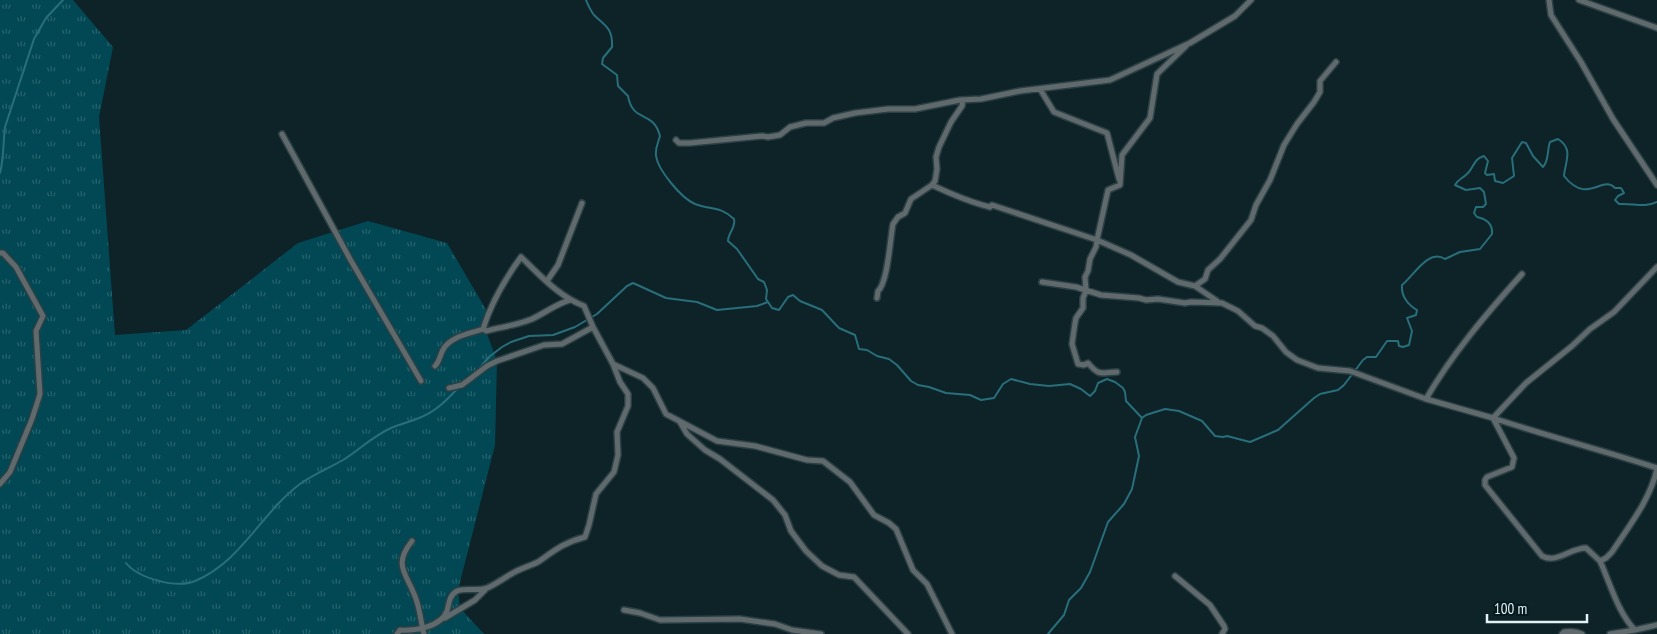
<svg xmlns="http://www.w3.org/2000/svg" width="1657" height="634" font-family="'PT Sans Narrow',sans-serif">
<style>
.grass{fill:url(#grass-tufts)}
.lines{fill:none;stroke-linecap:round;stroke-linejoin:round}
.stream{stroke:#296e7b;stroke-width:2}
.street-casing{stroke:#2b4045;stroke-width:8}
.street{stroke:#606a6c;stroke-width:5}
</style>
<defs>
<pattern id="grass-tufts" width="24" height="20" patternUnits="userSpaceOnUse" patternTransform="scale(1.25)"><rect width="24" height="20" fill="#014854"/><path d="M3 7l-1-3M5 7V3M7 7l1-3M15 17l-1-3M17 17v-4M19 17l1-3" fill="none" stroke="#26636d"/></pattern>
</defs>
<rect width="100%" height="100%" fill="#0d2328"/>
<path class="grass" d="M0 0H73L113 47 99 117 115 335 186 330 298 243 368 221 447 243 488 313 486 331 497 361 495 445 458 590 460 608 484 634H0Z"/>
<g class="lines">
<path class="stream" d="M586 0C588 5 590 10 594 15 605 26 613 28 612 47L603 58 602 64 617 75 618 86 628 96C633 124 653 109 660 136 658 143 655 148 656 156 658 170 681 198 695 204 710 210 721 206 734 219 736 228 728 233 728 241L737 249 758 279 764 282 767 290 766 299 772 308 779 310 788 297 793 295 800 301 822 310 839 328 855 335 859 349 867 350 877 356 889 359 897 365 911 381 918 385 929 387 946 393 970 395 981 400 994 398 1003 384 1011 379 1030 384 1049 386 1070 384 1081 389 1090 396 1095 391 1098 383 1107 379 1115 382 1123 388 1125 392 1126 401 1142 418
M0 173C4 158 3 143 5 127L34 39 46 18 63 0
M478 370 489 357 502 347 511 342 529 336 553 335 575 327 597 314 627 286 633 283 666 298 697 302 717 310 757 306 768 302
M126 563C138 578 176 589 195 581 241 562 261 513 300 484 314 474 329 468 343 460 359 450 373 436 391 428 400 424 410 422 419 418 435 412 447 400 458 388
M1048 634 1064 615 1069 600 1081 588 1090 572 1108 522 1124 504 1132 489 1139 456 1135 437 1142 418 1146 415 1165 409 1179 411 1202 421 1215 436 1223 437 1227 436 1250 442 1278 430 1314 398 1320 394 1338 390 1344 385 1363 360 1367 357H1376L1387 341H1398L1399 346 1403 347 1409 345 1412 331 1407 318 1416 315 1417 310C1408 305 1401 296 1402 285 1413 277 1428 248 1445 259L1460 252 1480 249 1492 234C1493 224 1486 219 1477 217L1474 213 1476 207H1483L1486 204 1484 192 1480 188 1466 190 1455 185C1458 179 1462 179 1467 174 1474 168 1473 159 1484 156L1488 161 1485 173 1487 175 1494 174 1495 181 1503 183 1514 176 1512 158 1522 142 1526 143 1533 156 1543 167C1549 161 1547 150 1550 142L1558 139C1574 149 1565 162 1564 176 1588 206 1602 174 1615 188H1621L1624 193 1618 196 1615 200 1619 204C1633 203 1645 208 1657 202"/>
<g class="street-casing">
<path id="street" d="M1549 0 1551 15 1581 62 1613 119 1657 185
M1579 0 1657 28
M1186 46 1157 74 1150 118 1122 155 1120 185 1108 190 1097 240 1131 255 1178 282 1195 286 1217 301
M1040 89 1054 112 1107 133 1119 179
M282 134 350 259 421 381
M676 140 679 143H690L762 136 768 137 780 135 790 127 806 123H824L833 118 855 113 888 109H915L960 100 981 99 1020 91 1110 80 1190 43 1235 16 1251 0
M932 185C951 194 969 202 990 207L992 205 1097 240 1096 247 1090 259 1088 271 1085 277 1086 291 1083 298V308L1076 318 1075 323 1072 344 1078 364 1084 365 1088 363C1099 376 1100 373 1117 372
M0 253H3L16 267 43 316 36 331 40 394 32 419 10 472 0 484
M1657 267 1614 312 1590 329 1572 346 1526 383 1493 418C1547 436 1602 450 1657 468
M1522 274C1487 313 1452 354 1426 399L1493 418 1514 458 1512 467 1487 477 1485 480V485L1542 556C1557 564 1570 548 1586 548L1600 561
M547 281 558 265 582 203
M1042 282 1076 287 1101 295 1139 298 1146 300 1158 299 1185 303 1191 302 1222 303 1238 311 1255 326 1262 328 1273 336 1286 352 1297 360 1318 368 1350 371 1426 399
M1195 286 1205 279 1208 270 1220 259 1251 220 1256 205 1270 180 1284 145 1297 124 1314 102 1320 92V81L1336 62
M877 298 878 291C888 282 890 239 893 224L898 217 905 213 911 199 932 185 935 181 937 169 936 157 939 147 951 122 962 106 963 100
M483 329 486 331C501 327 518 325 532 319 545 313 556 304 570 300
M613 364 643 378 653 388 666 414 717 441 755 446 807 460 823 461 850 482 874 515 889 523 896 529 913 570 927 584 952 634
M449 388 462 385 487 366 497 361 544 345 562 344 593 327
M680 422 687 434 705 450 720 459 773 500 785 515 791 531 806 551 822 566 839 575 854 577 908 634
M1657 469C1650 500 1629 526 1612 552L1606 558 1600 561C1610 583 1618 613 1635 630L1657 625
M412 541C392 566 407 573 416 599 420 610 421 623 424 634
M1175 576 1210 605 1224 626 1225 629 1222 634
M624 610 640 613 660 620 740 619 775 624 792 630 821 634
M445 618 475 600 485 590
M397 634 400 630C415 631 441 627 447 611 449 604 449 595 457 591 466 587 476 592 487 588 496 584 504 578 513 573 521 568 530 566 538 562 555 550 565 542 585 537L589 525 596 494 614 472 618 455 617 432 628 406V394L620 382 613 364 593 327 584 306C558 296 540 275 521 257 505 279 491 303 483 329 469 334 452 336 444 348 440 354 440 361 435 366
M1562 634 1564 632C1570 631 1576 631 1582 634
M1610 634 1635 630"/>
</g>
<use href="#street" class="street"/>
</g>
<path d="M1487 614v8h100v-8" fill="none" stroke="#e4f2f5" stroke-width="2.5"/>
<text x="1494" y="614" font-size="15" fill="#e4f2f5" stroke="#041a1f" stroke-width="4" paint-order="stroke">100 m</text>
</svg>
